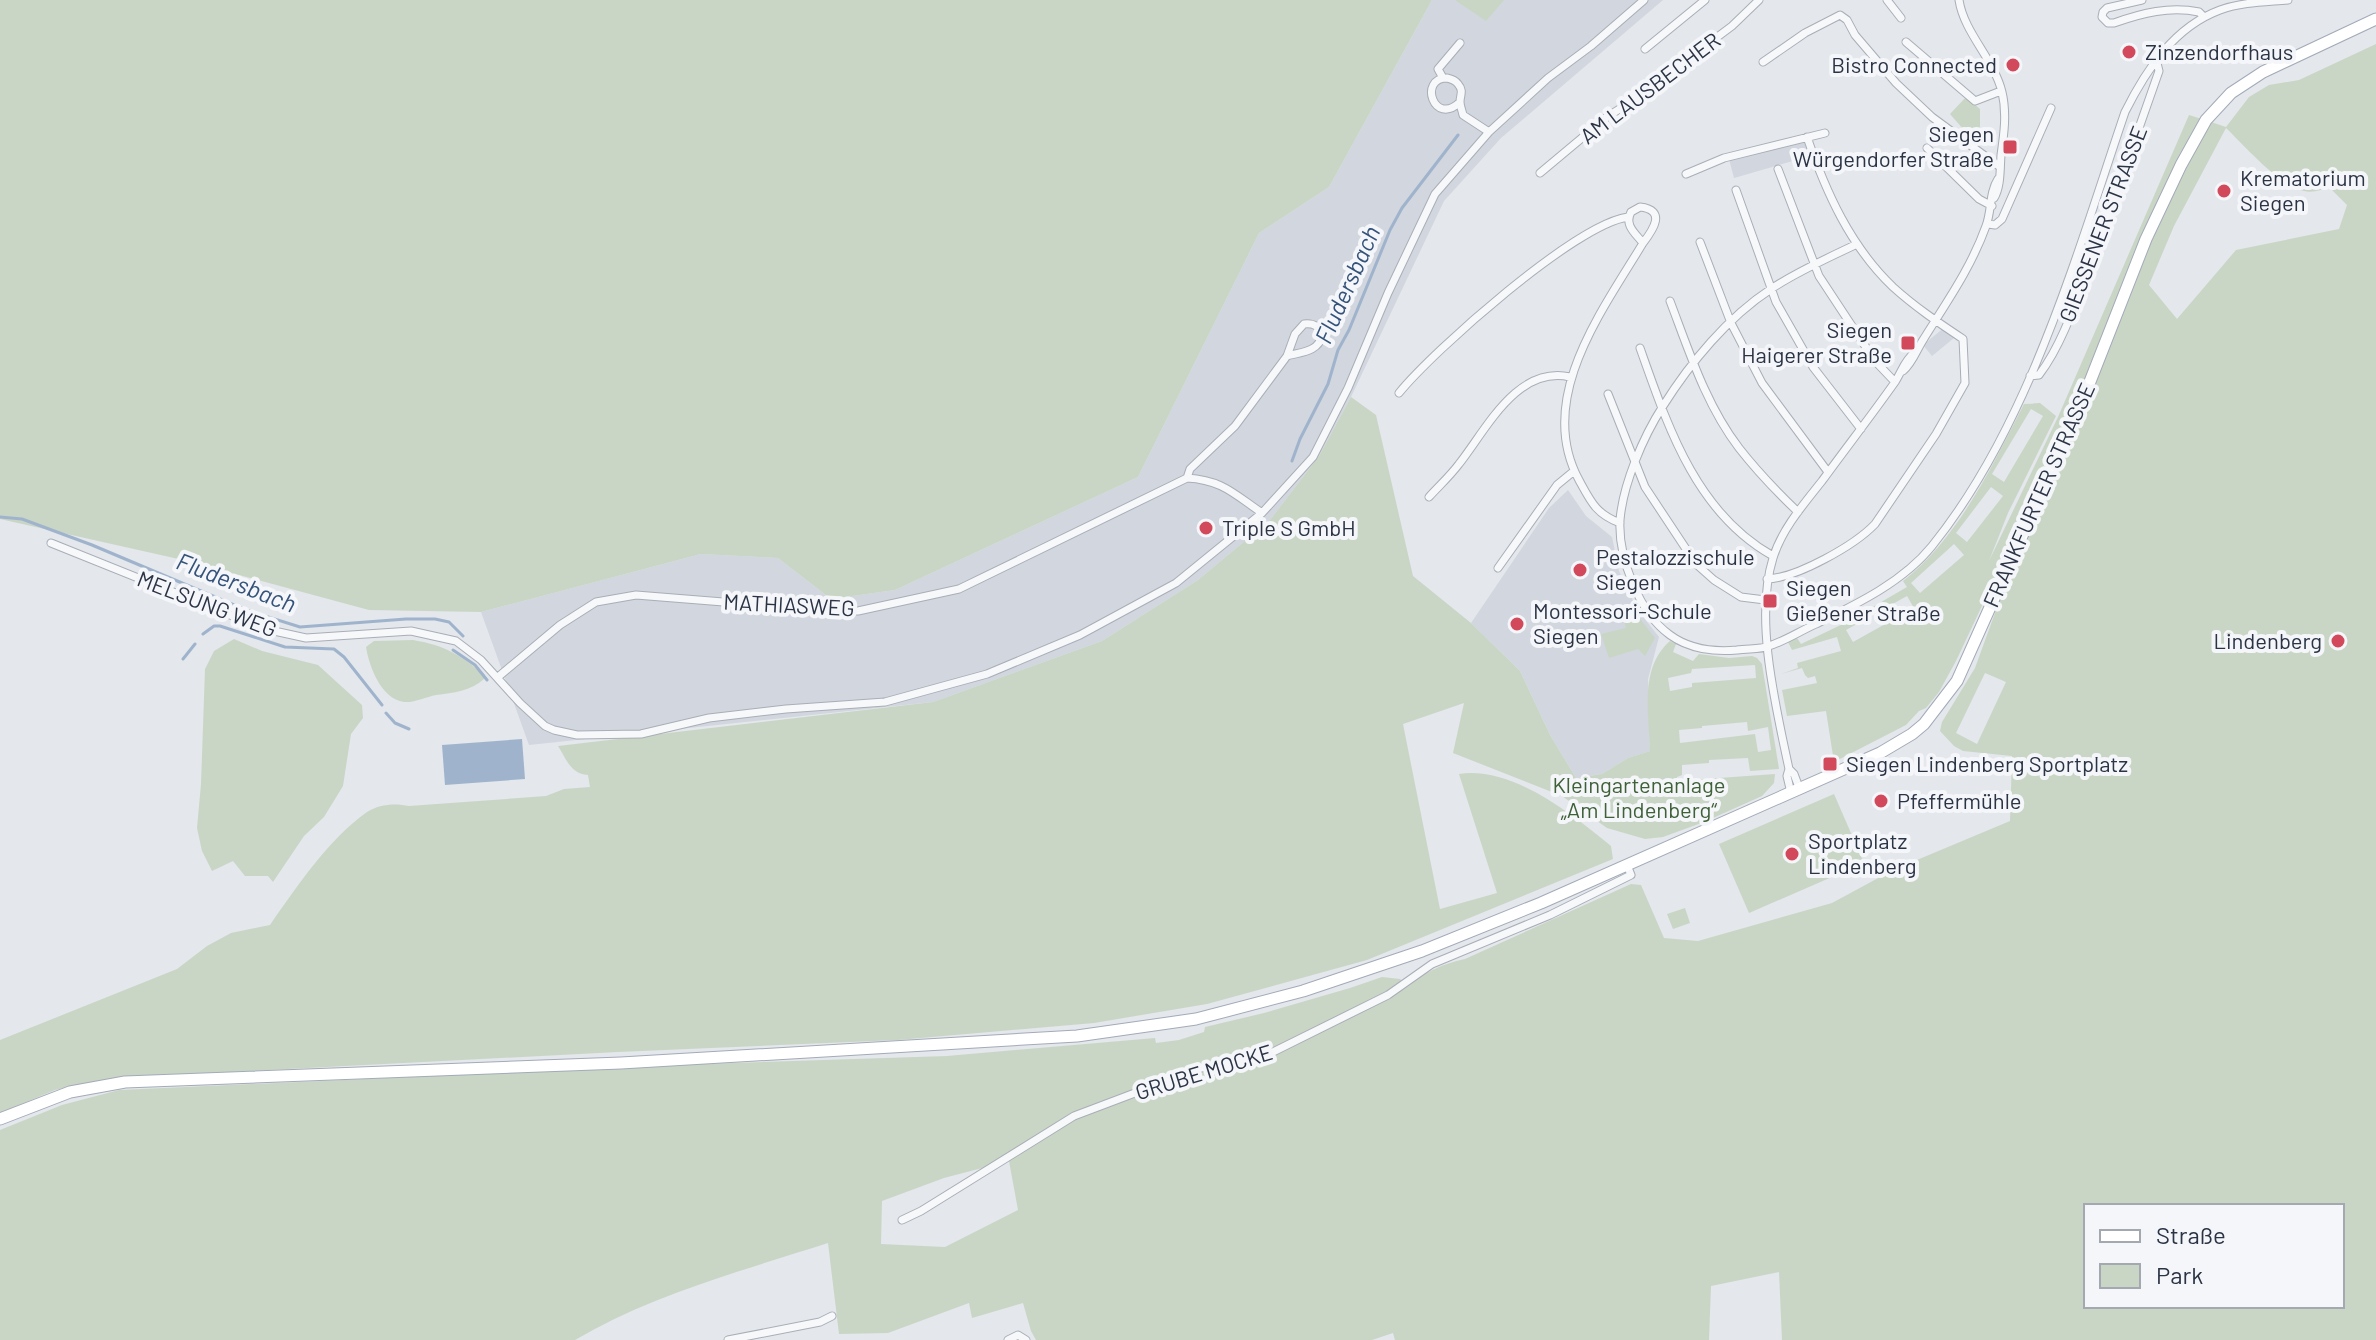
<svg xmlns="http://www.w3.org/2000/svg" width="2376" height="1340" font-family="Barlow,sans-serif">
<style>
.built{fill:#d2d6de}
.green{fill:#c9d6c5;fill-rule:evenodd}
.water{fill:#9fb4cc}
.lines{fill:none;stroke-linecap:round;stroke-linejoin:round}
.stream{stroke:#9fb4cc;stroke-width:3}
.minor-casing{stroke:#a9aeb7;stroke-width:9}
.primary-casing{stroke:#a3abb8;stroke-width:13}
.minor{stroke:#f7f8fa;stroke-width:7}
.primary{stroke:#fff;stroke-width:11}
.poi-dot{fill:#d1495b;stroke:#f4f6f9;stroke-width:3}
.labels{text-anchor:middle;stroke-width:8;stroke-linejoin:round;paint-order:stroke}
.poi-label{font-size:22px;fill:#2b3445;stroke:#f4f6f9;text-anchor:start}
.street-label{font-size:22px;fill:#2b3445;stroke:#f4f6f9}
.park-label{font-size:22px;fill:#3f6138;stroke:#f4f6f9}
.water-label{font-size:24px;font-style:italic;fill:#34527a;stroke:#f4f6f9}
</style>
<rect width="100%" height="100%" fill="#e4e7ec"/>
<path class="built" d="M1432 0H1663L1501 138 1444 201 1351 397 1319 456 1270 520 1198 580 1102 641 933 702 529 745 481 612 701 554 778 558 831 599 895 590 1138 477 1259 233 1329 187Z
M1804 138 1810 156 1734 178 1729 159Z
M1945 327 1954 338 1932 356 1923 345Z
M1568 490 1586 516 1612 537 1619 571 1637 609 1659 637 1648 679 1650 751 1628 758 1602 774 1576 778 1550 735 1520 671 1471 623 1549 508Z"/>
<path class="green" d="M0 0H1432L1329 187 1259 233 1138 477 895 590 831 599 778 558 701 554 481 612 369 610 183 560 0 519Z
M1455 0H1504L1486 21Z
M2376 44V1340H1782L1779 1272 1711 1286 1709 1340H1395L1393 1333 1372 1340H1036L1031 1331 1023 1303 972 1318 969 1303 888 1333 839 1334 828 1243C744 1270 651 1295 575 1340H0V1130L62 1105 119 1090 700 1064 947 1056 1155 1038 1156 1043 1179 1040 1204 1032 1205 1027 1264 1013 1350 988 1382 977 1400 979 1407 987C1426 972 1441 964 1465 959L1631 884 1641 885 1664 938 1698 941 1832 903 1893 870 2010 821 2012 756 1963 751 1954 746 1940 731 1942 722 1975 668 1999 602 2086 403 2150 241 2185 167 2211 122 2226 127 2249 97 2269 85 2299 80ZM2226 128C2245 146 2278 185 2304 191 2313 193 2321 190 2329 187L2347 205 2339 229 2236 250 2177 319 2149 285 2174 226ZM1985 673 2006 682 1977 744 1956 733ZM1009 1161 1018 1210 945 1247 881 1244 882 1201 944 1178ZM2086 1206H2342V1306H2086Z
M1966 97 1980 109V144L1964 130 1950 114Z
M2189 115 2205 120 2079 400 1956 661 1939 692 1926 708 1919 711 1906 725 1834 762 1826 711 1787 716 1782 690 1817 683 1815 676 1808 678 1805 675 1802 668 1781 674 1798 668 1797 663 1841 651 1837 637 1792 650 1788 642 1797 638 1801 644 1845 623 1907 587 1903 581C1960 536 1992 466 2024 404L2040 403 2056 416 2008 513 1989 561 2058 417ZM2031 409 2043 416 2004 482 1992 474ZM1991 487 2003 496 1967 542 1956 533ZM1954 544 1964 555 1920 593 1911 583ZM1907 596 1914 608 1853 642 1846 630Z
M1351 397 1376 415 1413 576 1471 623 1520 671 1550 735 1576 778 1602 774 1628 758 1650 751C1649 714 1639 668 1670 641L1676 644 1673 652 1693 661 1699 654 1729 658 1752 656 1757 658 1762 664 1779 769 1750 771 1748 758 1709 760V763L1682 765V775L1677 777V781L1775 774 1774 783 1762 796 1704 822 1663 837 1645 839 1607 828 1562 796 1453 753 1464 703 1403 724 1440 909 1497 893 1459 774C1512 766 1572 814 1611 846L1613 859 1367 960 1207 1004 1094 1023 898 1040 618 1052 153 1076 82 1084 55 1090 0 1113V1040L177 969 207 946 231 933 270 925C297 886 329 839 367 812 379 804 396 803 409 806L546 796 564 789 590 787 588 775C570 774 566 758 558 746L933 702 1102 641 1198 580 1270 520 1319 456ZM1755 665 1756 678 1692 683V687L1670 691 1668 678 1691 673 1692 669ZM1747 722 1748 731 1768 727 1771 750 1758 752 1755 734 1680 743 1679 730 1702 728V726Z
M1637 615 1655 638 1645 656 1638 649 1609 658 1601 634 1626 628 1624 620Z
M234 639 262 651 318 665 362 705 363 718 351 734 343 786 324 817 304 836 273 882 268 876H245L233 861 212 871 202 851 197 828 201 784 205 669 214 651Z
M413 640C447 646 458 654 485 675L484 679C471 691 453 693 436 695 426 697 414 703 404 702 381 699 369 666 366 647L374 641Z
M1834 794 1864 863 1749 913 1719 844Z
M1685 908 1690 923 1673 929 1667 914Z"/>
<path class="water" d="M522 739 525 779 445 785 442 745Z"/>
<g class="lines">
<path class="stream" d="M1292 461 1300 439 1328 384 1338 350 1349 330 1390 230 1402 208 1458 135
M0 517 22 519 92 545 246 610 300 627 406 619H435L449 622 463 636
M203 634 214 626H220L285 647 334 649 344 657 382 705
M453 650 475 665 487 680
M183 659 195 644
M386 713 395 723 409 729"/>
<g class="minor-casing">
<path id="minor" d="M1887 0 1901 18
M1959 0C1964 33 1994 59 2002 92 2007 113 2004 134 2001 155 2000 168 2001 187 1994 198
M2142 0 2107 8 2103 12 2102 17 2108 23H2114C2142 13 2170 6 2199 12L2204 17
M1906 42 1975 101 2001 91
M1645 49 1705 0
M1763 62 1805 33 1840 15 1847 20 1855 35 1896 83 1932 117 2000 167
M1443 78 1438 69 1460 43
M1460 102C1434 127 1418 78 1447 78 1452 79 1455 80 1458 84 1464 91 1460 95 1460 102 1460 106 1462 110 1463 115L1489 132
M1927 148 1979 199 1992 206
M1778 169 1819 276 1875 361 1895 382
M1540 173 1607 117 1632 101 1732 26 1759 0
M1686 174 1724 158 1825 133
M1736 190 1776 302 1813 367 1861 429
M1640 207C1667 210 1653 230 1643 243 1635 233 1624 225 1631 212Z
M1988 224 1995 225 2002 219 2051 108
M1700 242 1731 323 1762 383 1828 472
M1857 244C1828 258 1798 271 1771 289 1728 317 1690 363 1663 406 1643 437 1623 484 1620 520 1618 557 1639 613 1670 635 1689 649 1715 652 1737 650 1748 648 1759 650 1769 646 1785 641 1800 631 1816 624 1857 604 1903 582 1932 546 2029 426 2076 256 2125 112 2146 70 2174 27 2220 10 2242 2 2266 2 2288 0
M1670 301C1689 351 1706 405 1739 448 1757 471 1777 492 1798 512
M1304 324C1314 323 1319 326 1322 335 1319 352 1301 352 1287 356L1295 334Z
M1640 348C1668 427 1696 513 1773 556
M1903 371C1913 362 1916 351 1923 340 1946 303 1971 268 1986 226 1992 210 1989 193 1998 179
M2030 376 2039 375C2063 343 2076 301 2090 263 2114 199 2137 135 2159 71L2156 59
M1399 393C1434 350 1576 224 1628 217
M1608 394 1645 487 1696 564 1714 580 1741 597 1765 600
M1187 478 1190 469 1235 426 1287 356
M1429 497C1439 486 1450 476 1459 464 1486 430 1517 365 1570 377
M1620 523C1596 514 1591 502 1579 480 1535 399 1602 311 1643 243
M51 543 265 629 306 638 411 631 456 641 481 660 520 703 545 726 554 730 577 735 641 734 709 718 786 709 885 702 987 674 1080 635 1176 583 1262 513 1313 457 1348 388 1388 293 1435 194 1489 132 1548 78 1591 46 1644 0
M1498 568 1557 485 1574 471
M1767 579C1797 578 1855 545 1875 524L1936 434 1965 383 1963 339C1939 323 1915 307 1893 287 1850 246 1826 192 1807 137
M498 677 560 625 596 602 636 595 798 608 858 611 959 589 1187 478C1222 480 1234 494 1262 513
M1789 769 1794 774 1800 790
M1791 793 1787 776 1789 769C1776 707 1754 619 1773 558 1782 529 1803 505 1822 481 1846 448 1871 416 1895 382 1902 371 1904 361 1915 352
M902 1220 921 1211 1074 1116 1201 1068 1271 1053 1388 995 1432 964 1550 915 1631 875 1627 865
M728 1340 820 1322 832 1316
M1008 1340 1018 1335 1026 1340"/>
</g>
<g class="primary-casing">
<path id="primary" d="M0 1119 70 1092 125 1082 621 1063 1077 1036 1196 1019 1303 991 1422 951 1541 903 1880 753 1912 734 1924 724 1957 681 2082 402 2146 239 2181 165 2206 120 2231 93 2263 72 2376 19"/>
</g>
<use href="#minor" class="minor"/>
<use href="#primary" class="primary"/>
</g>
<g class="poi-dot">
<circle cx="2129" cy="52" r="8"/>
<circle cx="2013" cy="65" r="8"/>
<rect x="2002" y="139" width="16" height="16" rx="4"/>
<circle cx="2224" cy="191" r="8"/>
<rect x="1900" y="335" width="16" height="16" rx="4"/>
<circle cx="1206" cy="528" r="8"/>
<circle cx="1580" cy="570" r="8"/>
<rect x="1762" y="593" width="16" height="16" rx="4"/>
<circle cx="1517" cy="624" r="8"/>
<circle cx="2338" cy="641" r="8"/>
<rect x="1822" y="756" width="16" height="16" rx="4"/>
<circle cx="1881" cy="801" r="8"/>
<circle cx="1792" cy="854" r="8"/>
</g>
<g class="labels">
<g class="poi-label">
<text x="2145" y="60">Zinzendorfhaus</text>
<text x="1997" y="73" text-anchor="end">Bistro Connected</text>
<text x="1994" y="142" text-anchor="end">Siegen<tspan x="1994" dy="25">Würgendorfer Straße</tspan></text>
<text x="2240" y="186">Krematorium<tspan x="2240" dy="25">Siegen</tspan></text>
<text x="1892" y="338" text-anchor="end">Siegen<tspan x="1892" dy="25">Haigerer Straße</tspan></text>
<text x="1222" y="536">Triple S GmbH</text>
<text x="1596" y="565">Pestalozzischule<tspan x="1596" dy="25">Siegen</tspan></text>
<text x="1786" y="596">Siegen<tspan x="1786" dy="25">Gießener Straße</tspan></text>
<text x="1533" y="619">Montessori-Schule<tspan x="1533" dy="25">Siegen</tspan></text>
<text x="2322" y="649" text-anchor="end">Lindenberg</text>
<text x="1846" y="772">Siegen Lindenberg Sportplatz</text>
<text x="1897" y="809">Pfeffermühle</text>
<text x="1808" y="849">Sportplatz<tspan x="1808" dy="25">Lindenberg</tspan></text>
</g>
<g class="street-label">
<text transform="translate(1650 88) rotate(-37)" y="8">AM LAUSBECHER</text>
<text transform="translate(2103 224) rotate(-69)" y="8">GIESSENER STRASSE</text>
<text transform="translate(2039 495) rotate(-66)" y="8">FRANKFURTER STRASSE</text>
<text transform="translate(207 604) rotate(21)" y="8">MELSUNG WEG</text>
<text transform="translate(789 605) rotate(3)" y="8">MATHIASWEG</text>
<text transform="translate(1204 1072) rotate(-17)" y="8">GRUBE MOCKE</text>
</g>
<g class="park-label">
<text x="1639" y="793">Kleingartenanlage<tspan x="1639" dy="25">„Am Lindenberg“</tspan></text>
</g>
<g class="water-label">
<text transform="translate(1348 285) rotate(-66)" y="8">Fludersbach</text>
<text transform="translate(236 583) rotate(21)" y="8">Fludersbach</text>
</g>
</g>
<rect x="2084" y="1204" width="260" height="104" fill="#f4f6f9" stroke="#a4a8b1" stroke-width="2"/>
<rect x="2100" y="1230" width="40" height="12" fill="#ffffff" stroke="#a4a8b1" stroke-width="2"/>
<text x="2156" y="1244" font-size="24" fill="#2b3445">Straße</text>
<rect x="2100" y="1264" width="40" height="24" fill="#c9d6c5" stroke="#a4a8b1" stroke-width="2"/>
<text x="2156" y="1284" font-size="24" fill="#2b3445">Park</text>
</svg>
